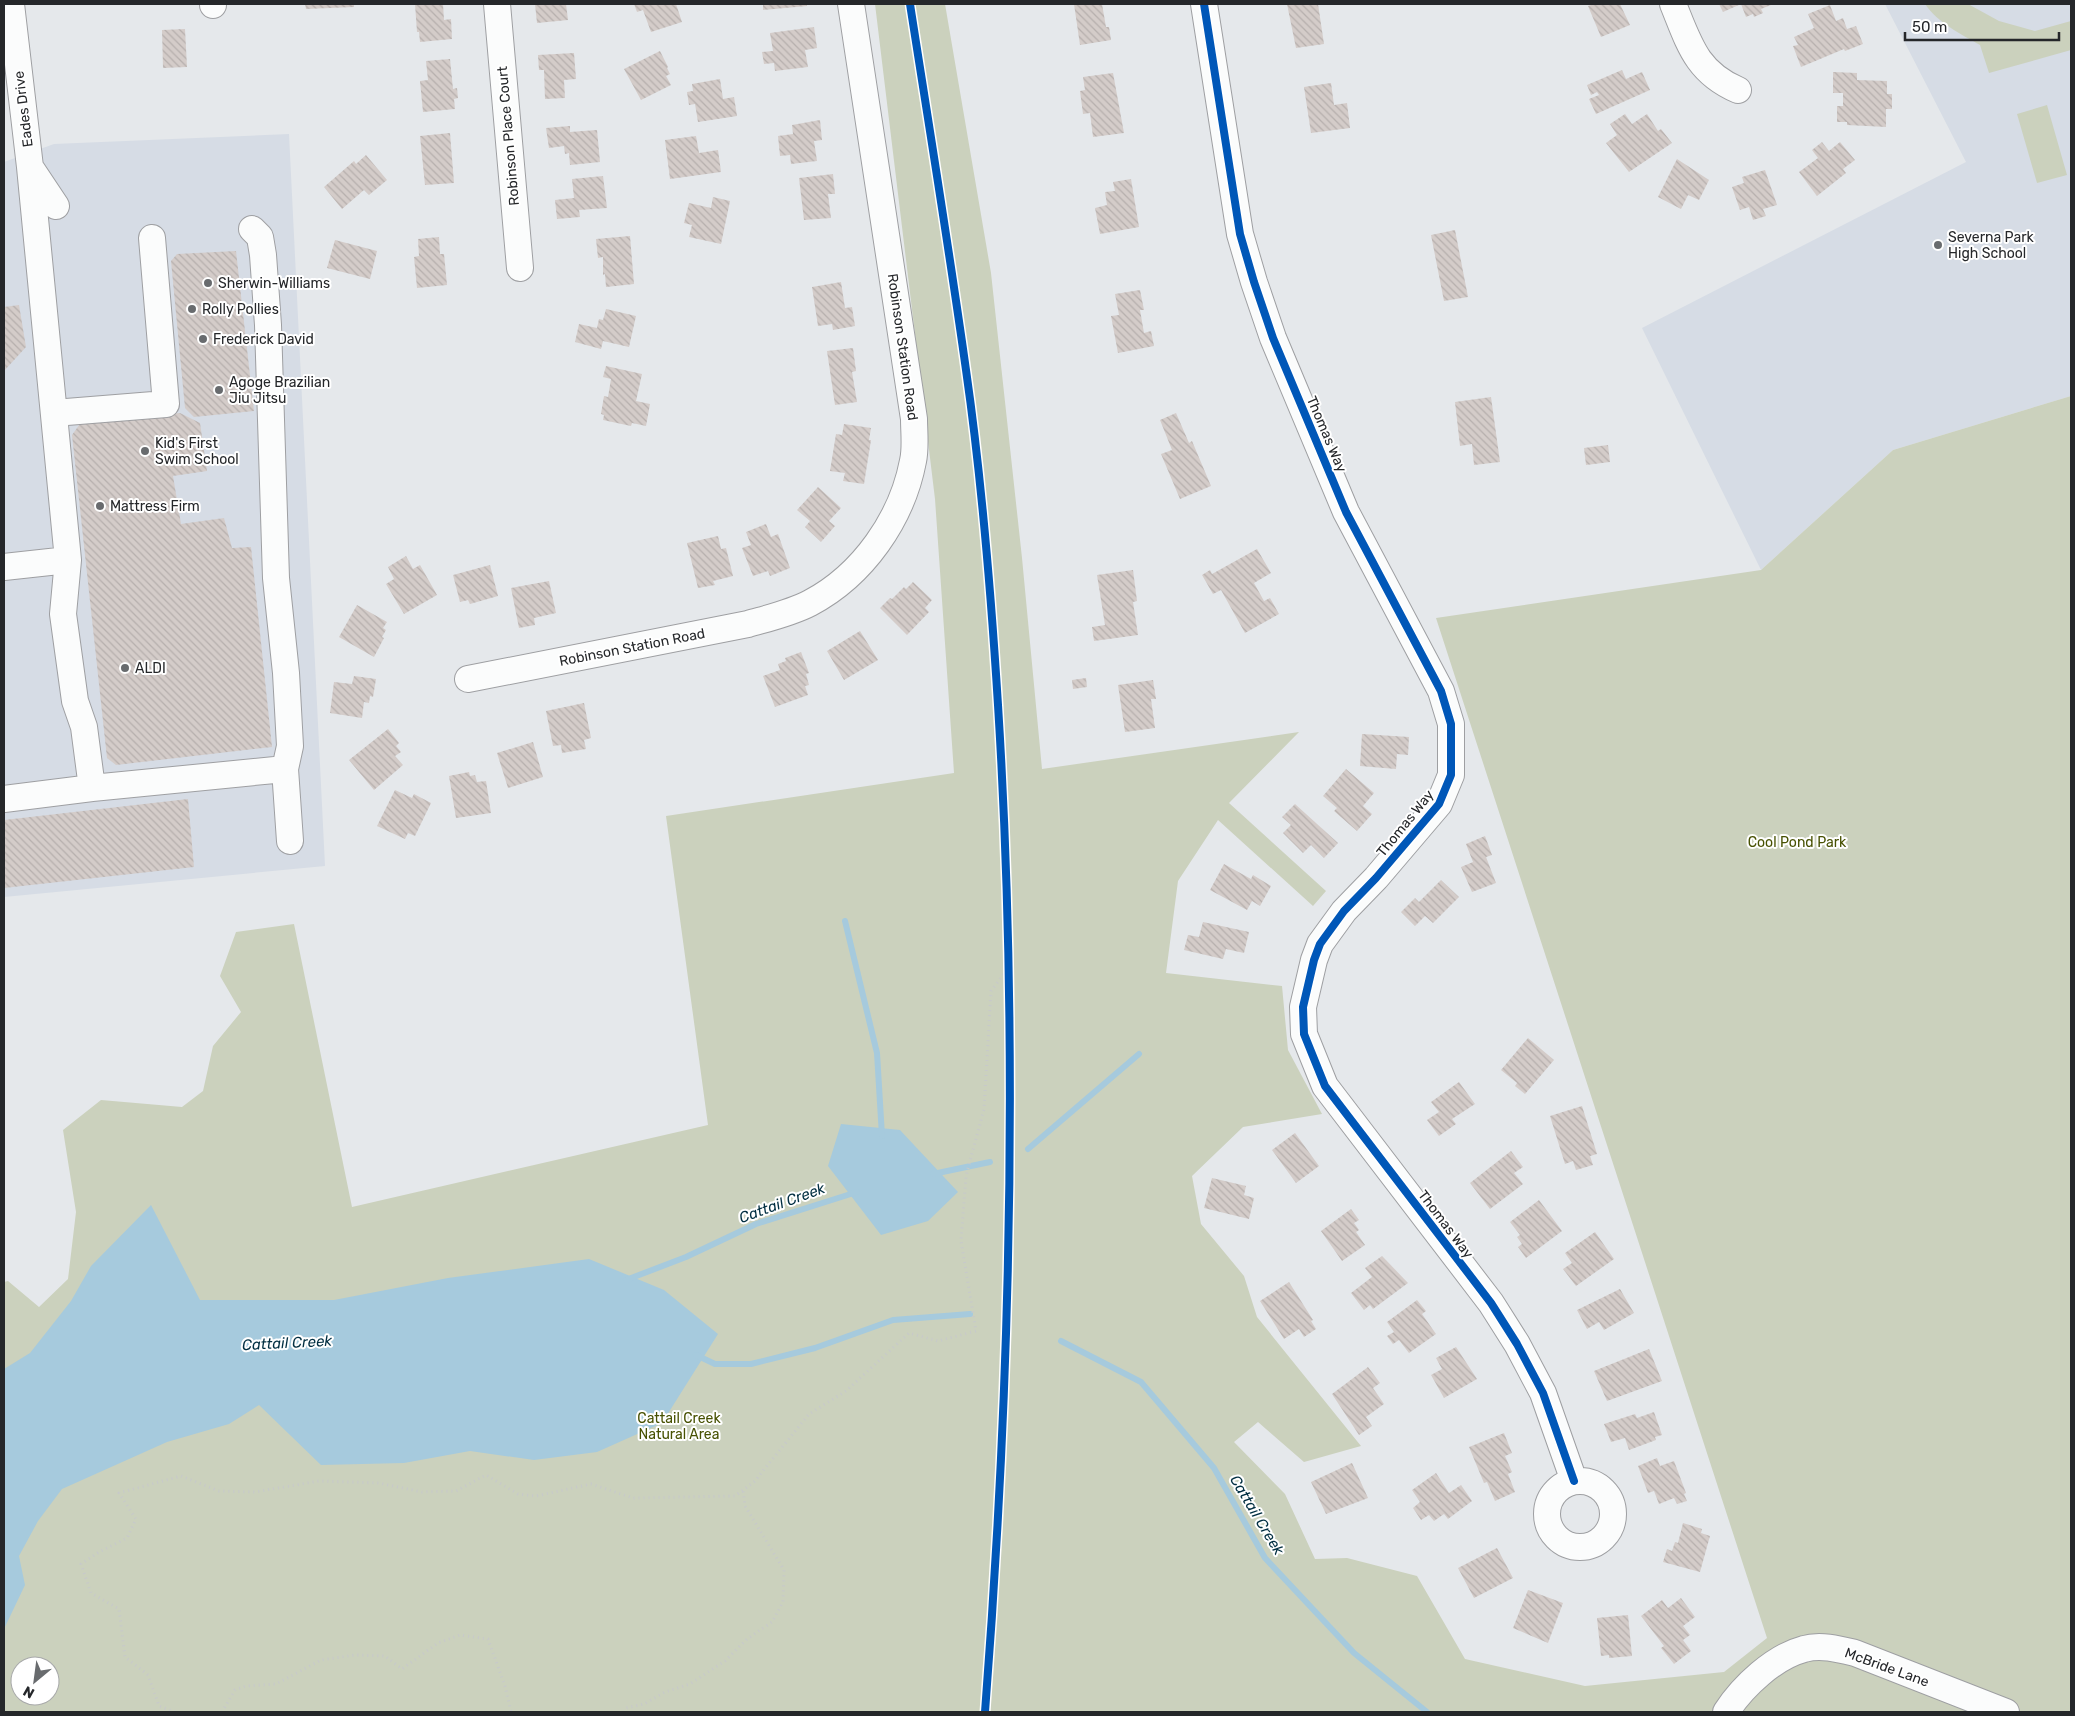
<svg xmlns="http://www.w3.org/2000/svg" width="2075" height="1716" font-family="Rubik,sans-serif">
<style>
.built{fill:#d6dce5}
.green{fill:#cbd1bd;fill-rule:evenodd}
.water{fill:#a6cadd}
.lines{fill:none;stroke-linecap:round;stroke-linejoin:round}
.stream{stroke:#a6cadd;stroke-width:6}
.building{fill:url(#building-back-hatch)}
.minor-casing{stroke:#9e9fa2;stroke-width:28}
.path{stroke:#c7c9ca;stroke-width:3;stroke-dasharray:1 4;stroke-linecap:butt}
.minor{stroke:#fbfcfc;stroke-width:26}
.cycleway-casing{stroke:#fff;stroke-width:11}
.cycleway{stroke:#0057b8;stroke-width:8}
.poi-dot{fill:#686b6e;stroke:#fff;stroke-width:2}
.labels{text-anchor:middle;stroke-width:4;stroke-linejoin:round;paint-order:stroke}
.street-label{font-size:14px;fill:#25272a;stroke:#fff}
.poi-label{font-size:14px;fill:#25272a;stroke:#fff;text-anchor:start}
.park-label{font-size:14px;fill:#475102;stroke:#fff}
.water-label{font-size:15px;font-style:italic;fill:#012e41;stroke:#fff}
</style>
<defs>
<pattern id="building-back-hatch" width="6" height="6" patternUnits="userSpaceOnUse" patternTransform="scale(1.25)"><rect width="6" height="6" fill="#d4ccc9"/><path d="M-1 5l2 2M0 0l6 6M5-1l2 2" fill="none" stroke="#b6afad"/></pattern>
</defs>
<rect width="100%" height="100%" fill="#e5e8eb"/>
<path class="built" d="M1885 4H2071V396L1893 450 1761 570 1642 328 1966 162Z
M289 134 325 866 4 897V162L54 144Z"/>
<path class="green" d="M875 4H945L991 273 1022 558 1042 769 1299 732 1229 803 1326 891 1313 906 1218 820 1178 881 1166 973 1282 986 1288 1050 1322 1114 1243 1127 1192 1176 1201 1224 1244 1276 1257 1317 1361 1446 1304 1462 1258 1422 1234 1442 1285 1494 1315 1559 1347 1558 1417 1576 1465 1659 1585 1686 1724 1672 1767 1638 1436 618 1761 570 1893 450 2071 396V1712H4V1282L8 1281 39 1307 68 1279 76 1212 63 1130 101 1100 182 1107 203 1091 213 1046 241 1012 220 976 236 932 294 924 352 1207 708 1125 666 816 954 773 935 499ZM20 1666H50V1696H20Z
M1925 4H1968L1999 21 2035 31 2071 21V50L1989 73 1980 45C1961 34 1938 23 1925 4Z
M2047 105 2067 175 2037 183 2017 114Z"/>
<path class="water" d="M841 1124 900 1130 958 1192 928 1221 881 1235 828 1166Z
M151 1205 200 1300H334L448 1278 589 1259 664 1290 718 1334 662 1423 597 1452 534 1460 470 1451 404 1463 321 1465 259 1405 229 1424 167 1442 62 1489 38 1521 19 1556 25 1585 4 1629V1369L30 1353 71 1301 91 1266Z"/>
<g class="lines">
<path class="stream" d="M845 921 877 1053 882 1136
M1028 1149 1139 1054
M933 1174 990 1162
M626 1280 686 1257 756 1224 857 1192
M1061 1341 1141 1382 1214 1468 1265 1558 1354 1653 1427 1712
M696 1355 715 1364H751L815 1348 893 1320 970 1314"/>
</g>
<path class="building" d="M305 4H354V7L306 9Z
M415 4H443L444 20 451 19 452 39 420 42 419 32H417Z
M535 4H566L568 20 537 23Z
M634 4H676L682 22 651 32 643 10 637 12Z
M763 4H807V6L763 10Z
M1074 4H1102L1106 27H1109L1111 40 1080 45Z
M1287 4H1318L1324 44 1296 48Z
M1594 4H1620L1630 25 1601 37 1588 6Z
M1719 4H1770L1771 5 1761 9 1763 13 1754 17 1753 14 1746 17 1741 4 1723 12Z
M1830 5 1836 21 1843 18 1847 29 1856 26 1863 44 1845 51 1844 49 1801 67 1793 46 1798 45 1794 37 1814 28 1808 14Z
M814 27 817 48 805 50 808 67 775 71 774 63 764 64 762 52 773 51 770 33Z
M185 29 187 67 163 68 162 30Z
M660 51 668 67 667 68 670 74 666 76 671 85 641 100 624 69Z
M574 53 576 79 564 80 565 98 545 99 544 70H539L538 55Z
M450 59 453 89 457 88 458 98 454 99 455 109 423 112 420 81 428 80 426 61Z
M1622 70 1626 79 1642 72 1650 90 1596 114 1589 99 1599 95 1597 92 1591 95 1587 85Z
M1833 72 1857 73V80L1887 81V94H1892V109H1886V127L1847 125V122H1837V106H1843V93H1833Z
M1113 73 1124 133 1093 137 1090 113 1083 114 1080 91 1085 90 1083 77Z
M720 79 723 99 734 97 737 116 698 122 695 104 689 105 687 92 693 91 692 84Z
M1331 83 1334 105 1347 103 1350 128 1311 133 1304 87Z
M1625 114 1632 124 1647 114 1658 131 1661 129 1672 143 1629 172 1606 143 1617 135 1610 124Z
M820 120 822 140 814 141 817 161 791 164 790 155 780 156 778 136 793 134 792 125Z
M570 126V132L597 130 600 162 570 165 569 153 565 154 564 146 549 148 546 128Z
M450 133 454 183 425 185 420 136Z
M696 136 699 153 718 150 721 172 670 179 665 140Z
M1822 142 1829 151 1840 142 1855 160 1843 169 1846 173 1817 196 1799 172 1818 158 1812 150Z
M366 155 387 180 369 195 364 190 342 209 324 187 354 161 356 164Z
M1677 159 1709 180 1699 200 1688 195 1681 209 1658 197Z
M1765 170 1777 205 1763 209 1766 216 1753 220 1749 207 1740 210 1732 187 1744 183 1742 177Z
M833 174 835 194H828L831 218 804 220 799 178Z
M603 176 607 208 579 210 580 217 557 219 555 200 574 198 572 179Z
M1131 179 1139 227 1100 234 1095 208 1107 205 1105 192 1115 191 1113 182Z
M713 197 730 201 721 244 689 237 692 225 684 223 689 203 711 208Z
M1455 230 1468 297 1444 301 1431 235Z
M630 236 634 284 606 287 605 274 603 275V257L598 258 596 239Z
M439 237 440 254H444L447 285 417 288 414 257 419 256 418 239Z
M335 240 377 251 370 279 327 268Z
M236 251 254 411 194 417 185 408 171 261 177 254Z
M841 282 845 308 852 307 855 326 833 330 832 324 818 326 812 287Z
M1140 290 1144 310H1140L1144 333 1151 331 1154 346 1118 353 1111 316 1119 315 1115 294Z
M19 305 26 347 4 371V307Z
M606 309 636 316 629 347 603 341 601 349 575 342 579 324 597 328 599 319 603 320Z
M853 348 856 371 852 372 857 402 835 405 827 351Z
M606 366 642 374 636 401 650 404 646 426 632 423 631 426 603 420 604 415 601 414 604 396 608 397 611 379 603 377Z
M1491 397 1500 462 1474 465 1472 444 1460 446 1455 402Z
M180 413 200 423 207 471 173 476 181 524 224 518 232 548 251 547 272 747 116 765 107 758 72 435 82 421Z
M1176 413 1189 443 1192 441 1211 486 1180 499 1161 454 1172 450 1160 420Z
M844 424 871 428 869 440H871L864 484 843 481 845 473 830 471 836 434 842 435Z
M1608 445 1610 462 1586 465 1584 448Z
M818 487 841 508 829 521 835 526 821 542 805 527 810 521 797 510Z
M766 524 771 537 778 534 790 568 770 576 768 571 753 576 742 548 751 545 746 532Z
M718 536 721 549 726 548 733 576 713 581 715 585 698 588 687 543Z
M1257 549 1271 573 1254 583 1264 601 1270 598 1279 614 1245 633 1221 590 1213 594 1202 575 1210 570 1212 574Z
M406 556 413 569 420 565 437 595 404 614 386 584 394 579 388 567Z
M490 565 498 596 470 604 468 600 460 602 453 575Z
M1133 570 1137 601 1133 602 1138 635 1094 641 1092 627 1105 625 1097 575Z
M549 581 556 613 534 618 535 625 519 628 511 588Z
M913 582 932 600 925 608 929 612 907 635 880 608 890 598 892 599 904 587 906 589Z
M357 605 387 622 383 628 386 630 382 637 384 638 374 657 339 637Z
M860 631 878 660 844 680 827 651Z
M801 652 809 673 806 674 809 685 805 686 808 695 775 707 763 676 780 670 778 664 786 661 785 658Z
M354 676 376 679 373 697 370 696 369 703 364 702 362 718 330 713 334 682 352 684Z
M1086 678 1087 687 1073 689 1072 680Z
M1153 680 1156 699H1151L1155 728 1125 732 1118 685Z
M584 703 591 738 584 740 586 749 562 753 561 745 553 746 546 711Z
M388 729 399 743 396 746 401 752 395 756 403 765 374 790 349 760Z
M1362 734 1409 737 1408 755 1397 754 1396 769 1360 766Z
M533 742 543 777 508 788 497 753Z
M1346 769 1374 793 1363 806 1372 814 1357 831 1334 811 1337 808 1323 796Z
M469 772 470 776 475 775 477 782 486 781 491 813 456 818 449 776Z
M395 790 412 798 414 794 431 803 415 836 408 833 405 839 377 826Z
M188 799 194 867 4 888V820Z
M1295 804 1338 843 1324 858 1311 845 1303 853 1283 833 1291 825 1282 817Z
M1485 836 1492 855 1486 857 1496 883 1472 892 1461 867 1473 862 1466 844Z
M1224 864 1251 879 1253 875 1271 886 1260 906 1252 901 1247 910 1210 890Z
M1441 880 1459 897 1433 923 1425 916 1415 926 1401 912 1415 898 1419 902Z
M1203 922 1249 932 1244 953 1226 949 1223 959 1184 950 1188 935 1199 937Z
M1528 1038 1554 1060 1525 1094 1515 1086 1517 1083 1501 1070Z
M1459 1082 1475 1104 1452 1119 1456 1124 1439 1136 1427 1120 1439 1112 1431 1102Z
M1582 1106 1597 1154 1590 1156 1593 1165 1576 1170 1573 1161 1565 1164 1550 1116Z
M1295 1133 1319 1166 1296 1183 1272 1150Z
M1511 1151 1523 1167 1514 1173 1523 1184 1490 1209 1470 1183Z
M1212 1178 1246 1186 1244 1195 1254 1198 1249 1219 1204 1208Z
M1539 1200 1562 1231 1526 1258 1518 1247 1522 1244 1517 1237 1520 1235 1510 1222Z
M1351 1209 1359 1220 1354 1223 1359 1230 1356 1232 1365 1245 1342 1261 1321 1231Z
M1595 1232 1614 1259 1576 1286 1563 1269 1572 1263 1565 1253Z
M1382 1256 1408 1283 1373 1309 1370 1305 1364 1310 1351 1293 1372 1277 1365 1268Z
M1289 1282 1313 1320 1311 1321 1316 1329 1304 1337 1299 1329 1284 1339 1260 1301Z
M1620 1289 1634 1313 1604 1330 1599 1322 1587 1329 1577 1310Z
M1417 1300 1426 1311 1422 1314 1436 1334 1409 1353 1399 1340 1393 1344 1387 1336 1394 1332 1387 1322Z
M1456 1347 1477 1379 1444 1398 1431 1375 1442 1369 1436 1358Z
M1649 1349 1662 1381 1607 1401 1594 1371Z
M1368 1367 1380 1383 1373 1388 1384 1404 1366 1417 1372 1426 1359 1435 1332 1394Z
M1654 1412 1662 1435 1655 1437 1656 1440 1629 1450 1625 1438 1611 1442 1604 1424 1635 1414 1637 1418Z
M1504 1433 1512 1453 1505 1456 1512 1472 1508 1474 1515 1492 1495 1501 1487 1482 1484 1483 1469 1447Z
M1657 1458 1660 1466 1674 1461 1686 1493 1684 1494 1687 1501 1677 1504 1674 1498 1659 1504 1654 1491 1648 1493 1638 1466Z
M1352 1463 1368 1498 1326 1514 1311 1482Z
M1436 1473 1449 1493 1461 1485 1472 1501 1448 1519 1444 1514 1434 1521 1429 1515 1421 1520 1413 1508 1420 1502 1412 1490Z
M1683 1523 1702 1529 1701 1533 1710 1536 1700 1572 1663 1562 1667 1549 1672 1551 1675 1542 1678 1543Z
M1497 1548 1513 1578 1474 1598 1458 1568Z
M1528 1590 1563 1603 1548 1643 1513 1628Z
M1681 1598 1695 1617 1683 1626 1690 1635 1683 1640 1691 1651 1674 1664 1661 1648 1664 1646 1641 1616 1662 1600 1668 1608Z
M1628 1615 1632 1656 1609 1658V1655L1601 1656 1597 1618Z"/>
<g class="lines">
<g class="minor-casing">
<path id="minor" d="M11 4 30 167 56 206
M213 4V5
M497 4 520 268
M1204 4 1240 234 1254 282 1273 338 1346 512 1441 691 1451 724V775L1439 804 1376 878 1344 911 1320 944 1314 960 1303 1007 1304 1034 1325 1086 1491 1303 1517 1344 1543 1393 1574 1481
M1673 4C1689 43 1696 72 1738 90
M252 229 260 237 263 255 268 325 276 578 286 673 290 746 285 769 290 841
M54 413 166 404 152 238
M4 567 68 560
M468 679 748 624C769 618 791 613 810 603 863 575 902 519 913 461 916 448 914 432 914 419L851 4
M92 788 285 769
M4 799 92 788 84 727 75 701 63 614 68 560 30 167
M1547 1514a33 33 0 1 1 66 0a33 33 0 1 1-66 0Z
M1726 1712C1743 1686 1774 1657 1804 1649 1820 1644 1839 1649 1855 1653L2006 1712"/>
</g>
<path class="path" d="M175 1712 159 1706 148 1675 125 1657 119 1609 91 1593 81 1564 99 1552 127 1538 136 1519 119 1493 181 1476 219 1491 255 1492 319 1481 379 1483 422 1492 456 1491 486 1475 518 1494 536 1496 591 1484 633 1498 735 1496 754 1482 809 1414 846 1391 909 1333 938 1341 976 1331 961 1241 966 1176 984 1109 991 991 1010 966
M222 1712 235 1690 246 1686 276 1684 321 1660 355 1655 385 1656 402 1669 438 1643 460 1635 488 1639 505 1686 511 1712
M624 1712 626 1708 644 1704 665 1692 690 1684 725 1661 747 1639 772 1622 783 1602 784 1570 745 1506 743 1490"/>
<use href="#minor" class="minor"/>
<g class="cycleway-casing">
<path id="cycleway" d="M910 4C929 126 949 248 966 370 982 481 991 593 998 705 1019 1041 1011 1377 985 1712
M1204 4 1240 234 1254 282 1273 338 1346 512 1441 691 1451 724V775L1439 804 1376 878 1344 911 1320 944 1314 960 1303 1007 1304 1034 1325 1086 1491 1303 1517 1344 1543 1393 1574 1481"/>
</g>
<use href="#cycleway" class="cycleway"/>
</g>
<g class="poi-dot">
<circle cx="1938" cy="245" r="5"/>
<circle cx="208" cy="283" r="5"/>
<circle cx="192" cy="309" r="5"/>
<circle cx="203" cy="339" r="5"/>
<circle cx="219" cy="390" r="5"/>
<circle cx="145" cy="451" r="5"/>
<circle cx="100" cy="506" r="5"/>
<circle cx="125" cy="668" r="5"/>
</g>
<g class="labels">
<g class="street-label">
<text transform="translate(23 109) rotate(-97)" y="5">Eades Drive</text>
<text transform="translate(508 136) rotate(-95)" y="5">Robinson Place Court</text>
<text transform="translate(903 347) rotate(82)" y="5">Robinson Station Road</text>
<text transform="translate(1327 434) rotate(67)" y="5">Thomas Way</text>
<text transform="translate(632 647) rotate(-11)" y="5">Robinson Station Road</text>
<text transform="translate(1405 823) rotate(-51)" y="5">Thomas Way</text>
<text transform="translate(1446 1224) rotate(53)" y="5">Thomas Way</text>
<text transform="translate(1887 1667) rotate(20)" y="5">McBride Lane</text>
</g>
<g class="poi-label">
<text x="1948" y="242">Severna Park<tspan x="1948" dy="16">High School</tspan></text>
<text x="218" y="288">Sherwin-Williams</text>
<text x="202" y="314">Rolly Pollies</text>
<text x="213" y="344">Frederick David</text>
<text x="229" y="387">Agoge Brazilian<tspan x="229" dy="16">Jiu Jitsu</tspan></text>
<text x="155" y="448">Kid's First<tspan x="155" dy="16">Swim School</tspan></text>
<text x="110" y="511">Mattress Firm</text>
<text x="135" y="673">ALDI</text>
</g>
<g class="park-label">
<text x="1797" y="847">Cool Pond Park</text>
<text x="679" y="1423">Cattail Creek<tspan x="679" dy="16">Natural Area</tspan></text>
</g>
<g class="water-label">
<text transform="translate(782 1203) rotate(-20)" y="5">Cattail Creek</text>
<text transform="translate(287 1343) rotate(-3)" y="5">Cattail Creek</text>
<text transform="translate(1257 1515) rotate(59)" y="5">Cattail Creek</text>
</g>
</g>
<rect width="2075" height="1716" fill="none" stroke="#25272a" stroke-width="10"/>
<g transform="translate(35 1681) rotate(209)"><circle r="24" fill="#ffffff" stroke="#a8a9aa"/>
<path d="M0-4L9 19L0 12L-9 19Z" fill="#686b6e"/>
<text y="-8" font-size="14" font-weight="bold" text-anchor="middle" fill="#25272a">N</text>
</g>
<path d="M1905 32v8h154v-8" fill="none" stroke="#25272a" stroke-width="2.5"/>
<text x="1912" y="32" font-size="15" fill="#25272a" stroke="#ffffff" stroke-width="4" paint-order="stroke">50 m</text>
</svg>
